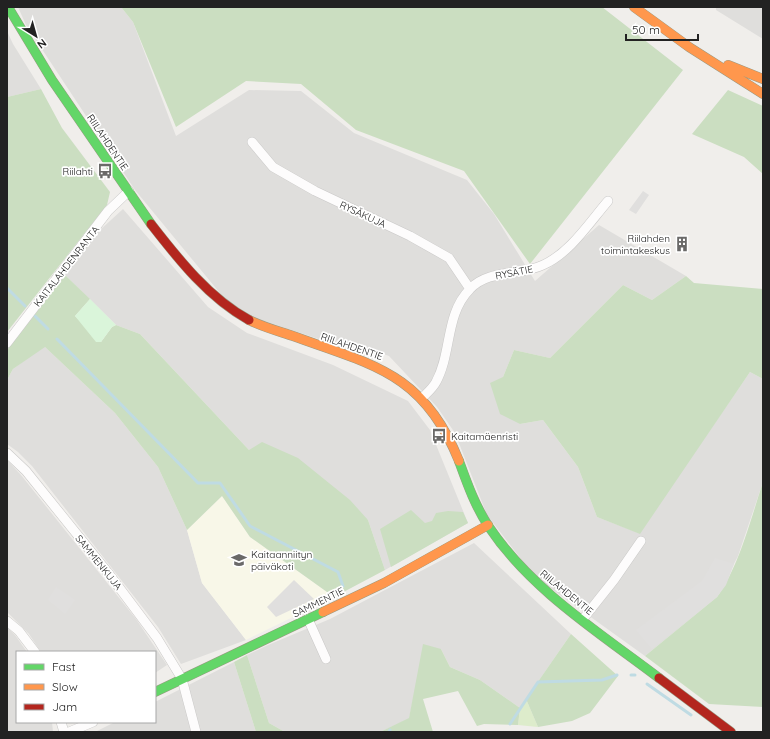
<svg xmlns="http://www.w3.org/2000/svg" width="770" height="739" font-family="Quicksand,sans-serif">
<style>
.residential{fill:#dfdedc}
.education{fill:#f8f7e8}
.grass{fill:#ddeccb}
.forest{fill:#cbdec1}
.park{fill:#daf5da}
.parking{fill:#e0dfde}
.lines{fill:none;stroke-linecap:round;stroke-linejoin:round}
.stream{stroke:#bfdbe3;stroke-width:3}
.street-casing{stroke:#c9c8c7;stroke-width:10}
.fast-casing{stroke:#999a82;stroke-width:10}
.slow-casing{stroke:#999a82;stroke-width:10}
.jam-casing{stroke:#999a82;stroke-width:10}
.street{stroke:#fdfcfc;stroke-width:9}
.fast{stroke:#63d668;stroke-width:9}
.slow{stroke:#ff974d;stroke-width:9}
.jam{stroke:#b3261e;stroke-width:9}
.labels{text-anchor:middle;stroke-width:3.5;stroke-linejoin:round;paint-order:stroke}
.street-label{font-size:10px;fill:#222;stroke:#fff}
.poi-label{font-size:10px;fill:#222;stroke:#fff;text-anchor:end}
</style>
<rect width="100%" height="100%" fill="#f0eeeb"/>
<path class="residential" d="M18 7H121L133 22 176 136 249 90 301 91 354 133 467 180 494 214 535 281 599 225 686 276 652 300 623 285 550 358 514 350 503 377 520 424 543 420 578 467 597 517 639 533 750 372 763 379V482L738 556 717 597 645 656 535 577 487 515 455 433 437 407 389 356 361 346 334 344 252 317 224 298 135 190 26 25Z
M716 7H763V39L716 10Z
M7 31 13 44 41 89 7 97Z
M123 209 208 307 247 333 333 365 408 401 430 430 468 523 385 570 368 520 249 450 140 334 116 325 65 275 88 241Z
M44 346 115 413 158 467 187 530 202 583 246 640 181 664 158 627 32 466 18 452 7 444V380L13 369Z
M7 460 21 475 136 619 167 665 155 673V652H41L29 634 7 612Z
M474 543 571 634 520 708 480 680 450 667 441 649 416 686 409 719 380 732H285L269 723 247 655 268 645 330 619Z
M7 627 15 635 27 652H17V722H52L53 732H7Z
M234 662 256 732H95L115 722H155V702Z"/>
<path class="education" d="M222 496 250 537 334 597 246 640 202 583 187 530Z"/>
<path class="grass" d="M526 699 538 727 518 725 520 708Z"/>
<path class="forest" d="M121 7H602L683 70 530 264 464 171 356 130 301 84 246 81 176 127 133 22Z
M41 89 62 128 110 192 107 205 7 332V97Z
M728 90 763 106V174L744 157 692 134Z
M65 275 90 299 75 316 101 342 112 327 116 325 140 334 249 450 262 442 298 458 350 500 368 520 385 570 334 597 250 537 222 496 187 530 158 467 115 413 45 347 13 369 7 380V350Z
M686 276 694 283 763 289V379L750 372 640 534 597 517 578 467 543 420 520 424 500 414 490 383 503 377 514 350 550 358 623 285 652 300Z
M763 482V707L709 704 645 656 717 597C739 567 751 518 763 482Z
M411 510 425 523 432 521 436 513 448 511 463 512 468 523 391 567 380 529Z
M571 634 618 676 590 713 572 721 538 727 526 699Z
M423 644 441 649 450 667 480 680 520 708 518 725 484 724 477 726 458 691 423 699 433 732H380L409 718Z
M247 655 269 723 285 732H256L234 662Z"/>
<path class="park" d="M90 299 116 325 112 327 101 342H96L75 316Z"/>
<path class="parking" d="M643 191 649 195 636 214 629 210Z
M715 558 734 564 726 585 717 597 652 649 636 630 702 581Z
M294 580 314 599 276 617 267 607Z
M56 587 75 600 65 614 48 600Z"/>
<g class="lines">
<path class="stream" d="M7 288 25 306
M35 316 48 329
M57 339 198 483H220L250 526 338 572 343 586
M631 675H635
M647 684 691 715
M510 724 538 682 602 680 617 675
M389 732 390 730"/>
<g class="street-casing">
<path id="street" d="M252 142 273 167 315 191 410 236 449 258 470 289
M7 343 108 211 129 191
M422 398C427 393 433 388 436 382 452 353 445 314 470 289 489 269 520 276 543 265 570 253 589 223 608 201
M7 453 26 471 109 574 157 638 182 679 196 732
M308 619 326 659
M583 619 614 580 641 541
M7 621 19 631 35 652
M61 722 64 732
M69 732 93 722"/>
</g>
<g class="fast-casing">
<path id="fast" d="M8 7 52 80 151 224
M459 461C467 483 475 506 489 527 531 590 600 633 659 678
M155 692 323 612"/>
</g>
<g class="slow-casing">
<path id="slow" d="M634 7 689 47 763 94
M728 65 763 79
M249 320C263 327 278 331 293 336 373 365 424 373 459 461
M323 612 384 583 488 525"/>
</g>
<g class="jam-casing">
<path id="jam" d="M151 224C179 260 209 298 249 320
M659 678 731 732"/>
</g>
<use href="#street" class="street"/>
<use href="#fast" class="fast"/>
<use href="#slow" class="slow"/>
<use href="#jam" class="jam"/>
</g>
<defs>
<g id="bus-bare" transform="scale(1.2)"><path d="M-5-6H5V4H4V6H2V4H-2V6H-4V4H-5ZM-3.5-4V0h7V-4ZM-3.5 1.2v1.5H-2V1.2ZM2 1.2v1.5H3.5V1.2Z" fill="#6a6968" stroke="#fff" stroke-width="2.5" paint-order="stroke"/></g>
<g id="building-bare" transform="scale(1.2)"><path d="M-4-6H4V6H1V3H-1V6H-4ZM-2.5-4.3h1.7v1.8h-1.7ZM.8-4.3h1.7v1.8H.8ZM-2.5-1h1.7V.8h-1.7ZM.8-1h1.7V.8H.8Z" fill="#6a6968" stroke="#fff" stroke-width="2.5" paint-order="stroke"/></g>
<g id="school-bare" transform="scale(1.2)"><path d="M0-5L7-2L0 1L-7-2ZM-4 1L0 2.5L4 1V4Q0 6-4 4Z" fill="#6a6968" stroke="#fff" stroke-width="2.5" paint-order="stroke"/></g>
</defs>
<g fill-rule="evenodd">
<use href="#bus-bare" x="105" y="171"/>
<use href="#building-bare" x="682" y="244"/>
<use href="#bus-bare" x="439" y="436"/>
<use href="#school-bare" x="239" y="560"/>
</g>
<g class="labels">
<g class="street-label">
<text transform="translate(108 142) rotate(56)" y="4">RIILAHDENTIE</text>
<text transform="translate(363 214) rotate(25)" y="4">RYSÄKUJA</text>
<text transform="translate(66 266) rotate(-52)" y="4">KAITALAHDENRANTA</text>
<text transform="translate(514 272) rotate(-11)" y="4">RYSÄTIE</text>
<text transform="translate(352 346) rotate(19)" y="4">RIILAHDENTIE</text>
<text transform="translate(99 562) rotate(51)" y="4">SAMMENKUJA</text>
<text transform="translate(567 592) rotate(39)" y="4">RIILAHDENTIE</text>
<text transform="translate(318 602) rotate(-26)" y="4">SAMMENTIE</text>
</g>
<g class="poi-label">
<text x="93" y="175">Riilahti</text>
<text x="670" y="242">Riilahden<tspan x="670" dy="12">toimintakeskus</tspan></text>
<text x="451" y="440" text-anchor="start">Kaitamäenristi</text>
<text x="251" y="558" text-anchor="start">Kaitaanniityn<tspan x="251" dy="12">päiväkoti</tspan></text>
</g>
</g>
<rect width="770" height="739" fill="none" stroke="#222222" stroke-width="16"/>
<rect x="16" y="651" width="140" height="72" fill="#ffffff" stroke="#a7a7a7"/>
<rect x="24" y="664" width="20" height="6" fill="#63d668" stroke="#a7a7a7"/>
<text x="52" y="671" font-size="12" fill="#222222">Fast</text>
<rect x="24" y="684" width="20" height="6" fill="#ff974d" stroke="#a7a7a7"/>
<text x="52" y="691" font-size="12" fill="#222222">Slow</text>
<rect x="24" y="704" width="20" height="6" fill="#b3261e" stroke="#a7a7a7"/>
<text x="52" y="711" font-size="12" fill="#222222">Jam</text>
<g transform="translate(36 36) rotate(143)" stroke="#ffffff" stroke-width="3" paint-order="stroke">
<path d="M0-3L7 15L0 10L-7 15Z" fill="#222222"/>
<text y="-6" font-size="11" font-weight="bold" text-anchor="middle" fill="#222222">N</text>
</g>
<path d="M626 34v6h72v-6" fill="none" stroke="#222222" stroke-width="2"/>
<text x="632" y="34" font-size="12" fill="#222222" stroke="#ffffff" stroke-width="3" paint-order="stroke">50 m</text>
</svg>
